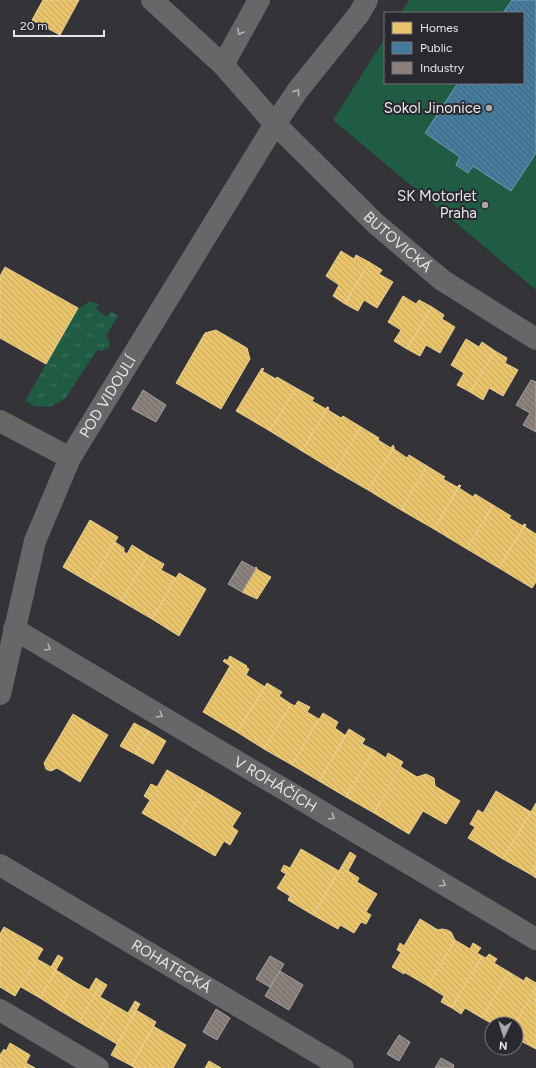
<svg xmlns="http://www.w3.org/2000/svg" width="536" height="1068" font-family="Figtree,sans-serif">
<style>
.grass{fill:url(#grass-tufts)}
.pitch{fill:#205c43}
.homes{fill:url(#homes-back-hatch);stroke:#e8ce91}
.public{fill:url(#public-back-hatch);stroke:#769bb4}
.industry{fill:url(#industry-back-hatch);stroke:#a6a09d}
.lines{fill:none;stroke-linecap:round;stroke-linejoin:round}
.minor{stroke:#666766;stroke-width:22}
.oneway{stroke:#b3b4b6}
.poi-dot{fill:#a8a8ac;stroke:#29292f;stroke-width:1.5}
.labels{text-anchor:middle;stroke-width:4;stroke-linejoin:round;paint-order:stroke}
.poi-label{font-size:15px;fill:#e7e7eb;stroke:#29292f;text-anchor:end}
.street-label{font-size:15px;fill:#e7e7eb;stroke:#29292f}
</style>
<defs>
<pattern id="grass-tufts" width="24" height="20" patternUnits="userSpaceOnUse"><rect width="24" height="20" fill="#205c43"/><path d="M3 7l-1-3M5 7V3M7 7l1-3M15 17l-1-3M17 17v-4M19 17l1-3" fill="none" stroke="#40735e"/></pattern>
<pattern id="homes-back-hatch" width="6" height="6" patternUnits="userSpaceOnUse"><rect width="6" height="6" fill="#e9c46a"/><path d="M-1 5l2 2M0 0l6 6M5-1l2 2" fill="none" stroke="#c0a461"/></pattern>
<pattern id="public-back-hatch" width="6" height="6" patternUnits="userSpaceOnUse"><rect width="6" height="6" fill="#457b9d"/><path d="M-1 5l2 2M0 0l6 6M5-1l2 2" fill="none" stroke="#456376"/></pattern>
<pattern id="industry-back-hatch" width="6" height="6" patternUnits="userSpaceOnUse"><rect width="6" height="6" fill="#8a817c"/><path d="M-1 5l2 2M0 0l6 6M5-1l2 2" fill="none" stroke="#726c69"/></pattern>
</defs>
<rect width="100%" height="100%" fill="#343438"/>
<path class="grass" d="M89 301 99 304 96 309 107 317 111 311 118 316 106 336 109 340V347L102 351 97 350 65 399 49 407 35 406 25 401 78 308 85 305Z"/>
<path class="pitch" d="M409 0H536V290L333 120 385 38V83H523V13H401Z"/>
<path class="homes" d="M43 0H79L60 35 32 20Z
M341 251 354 259 356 255 369 262 345 304 333 296 339 285 326 276Z
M369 262 382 270 379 274 393 282 377 308 364 300 358 311 345 304Z
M5 267 78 308 46 364 0 338V276Z
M403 296 416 304 419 300 432 307 407 349 394 341 401 330 388 322Z
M432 307 444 315 442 319 455 327 440 353 426 345 420 356 407 349Z
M216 330 247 348 250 359 221 409 176 383 205 333Z
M466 339 479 347 482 342 495 351 470 392 457 385 464 373 451 365Z
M495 351 507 358 505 363 518 370 503 396 489 388 483 400 470 392Z
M262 368 264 369 262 371 276 379 277 377 296 388 270 431 236 411Z
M296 388 314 398 312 401 326 409 327 407H328L302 451 270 431Z
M328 407 329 408 328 410 341 418 343 416 361 427 335 471 302 451Z
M361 427 379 438 378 440 391 448 393 445 394 447 368 490 335 471Z
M394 447V449L407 458 409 455 427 466 401 510 368 490Z
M427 466 445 477 443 479 457 487 459 485H460L434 529 401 510Z
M460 485 461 486 459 488 473 497 475 494 493 505 467 549 434 529Z
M493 505 511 516 509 518 523 526 524 524H525L499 568 467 549Z
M90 520 118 537 90 583 63 567Z
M525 524 526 525 525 527 536 534V582L532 588 499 568Z
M115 542 124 548V552L127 554 132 545 148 555 121 601 90 583Z
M148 555 164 564 161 570 176 578 152 619 121 601Z
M256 567 258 570 271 577 257 599 242 592Z
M179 573 206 589 179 636 152 619Z
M230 656 247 666 246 667 249 669 246 675 265 687 237 732 203 712 230 666 223 661 225 659 227 661Z
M267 683 282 692 279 696 291 704 264 749 237 732Z
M298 701 310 707 307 712 319 719 292 765 264 749 291 704 295 706Z
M323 713 338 722 335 728 346 736 319 781 292 765Z
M73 714 108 735 80 782 57 768 51 771 48 770 46 769 44 763Z
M134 723 149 731 135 754 120 746Z
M349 729 365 739 362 744 374 750 346 797 319 781Z
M149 731 166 741 153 764 135 754Z
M374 750 386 758 388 753 403 762 374 813 346 797Z
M401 767 417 777 426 774 434 778 435 786 460 801 446 824 423 811 409 834 374 813Z
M167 770 204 791 178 834 142 813 150 800 144 796 151 784 157 787Z
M204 791 241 813 232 827 238 831 230 845 224 841 215 856 178 834Z
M496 791 531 812 503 859 468 838 475 827 470 824 478 810 483 813Z
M536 803V865L530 874 503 859Z
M301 849 339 871 313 915 288 900 290 896 277 888 286 874 281 871 284 865 290 868Z
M350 852 356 856 348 871 359 878 357 882 377 894 366 912 371 915 366 924 361 922 354 933 340 925 338 929 313 915Z
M536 865V878L530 874Z
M420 919 438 930 442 929 447 930 451 932 455 940 428 986 404 972V974L392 967 401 952 397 950 400 943 404 946Z
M4 927 43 949 15 996 0 987V934Z
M455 940 470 949 473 943 481 948 477 953 482 956 452 1008 441 1002 444 996 428 986Z
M489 954 497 959 494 963 509 972 482 1018 465 1008 461 1014 452 1008 482 956 486 958Z
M58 955 63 958 40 998 21 987 37 959 51 967Z
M56 970 75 982 59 1010 40 998Z
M509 972 524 981 526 977 536 983V988L515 1024H493L482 1018Z
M96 978 102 982 79 1022 59 1010 75 982 89 990Z
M102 982 107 985 100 997 114 1005 98 1033 79 1022Z
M536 988V1049L519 1040 516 1045V1024H515Z
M135 1001 140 1004 117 1044 98 1033 114 1005 128 1013Z
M136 1010 156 1022 132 1066 111 1055Z
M153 1026 186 1045 173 1068H135L132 1066Z
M10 1043 30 1055 26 1063 35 1068H0V1055L4 1049 6 1051Z
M209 1061 221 1068H205Z"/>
<path class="public" d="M512 0H536V153L511 191 473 166 468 173 456 165 460 157 425 133 458 83H523V13H503Z"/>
<path class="industry" d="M531 380 536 382V432L523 425 530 413 516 405Z
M143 390 166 405 156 422 132 409Z
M242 561 256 569 242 592 228 584Z
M270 956 284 964 270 987 256 979Z
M280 971 303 985 289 1010 265 996Z
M216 1009 230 1018 217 1040 203 1032Z
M399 1035 410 1042 399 1061 387 1054Z
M441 1058 454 1065 453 1068H435Z"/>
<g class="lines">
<g class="minor">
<path id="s1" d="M152 0 223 65 275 124 375 223 442 280 536 339"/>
<path d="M223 65 259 0"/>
<path d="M0 421 70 458"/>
<path id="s2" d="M14 629 536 939"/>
<path id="s3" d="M0 694 35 541 70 458 275 124 298 90 359 14 367 0"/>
<path id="s4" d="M0 865 343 1068"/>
<path d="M0 1010 98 1068"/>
</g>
</g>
<defs><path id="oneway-chevron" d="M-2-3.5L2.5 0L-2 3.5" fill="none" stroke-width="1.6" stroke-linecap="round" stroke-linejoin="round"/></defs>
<g class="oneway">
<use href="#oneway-chevron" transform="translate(240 32) rotate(119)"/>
<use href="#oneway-chevron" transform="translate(297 92) rotate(-54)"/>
<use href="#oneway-chevron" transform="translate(48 648) rotate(31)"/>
<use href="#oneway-chevron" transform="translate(160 715) rotate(31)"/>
<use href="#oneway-chevron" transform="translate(332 817) rotate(31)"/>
<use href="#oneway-chevron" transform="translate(443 884) rotate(31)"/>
</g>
<g class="poi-dot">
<circle cx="489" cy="108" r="4"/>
<circle cx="485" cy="205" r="4"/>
</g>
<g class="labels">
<g class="poi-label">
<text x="481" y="113">Sokol Jinonice</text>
<text x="477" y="201">SK Motorlet<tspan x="477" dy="17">Praha</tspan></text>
</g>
<g class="street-label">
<text dy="5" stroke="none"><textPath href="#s1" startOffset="345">BUTOVICKÁ</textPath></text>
<text dy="5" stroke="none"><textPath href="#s3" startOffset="319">POD VIDOULÍ</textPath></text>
<text dy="5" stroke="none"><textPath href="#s2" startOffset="304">V ROHÁČÍCH</textPath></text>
<text dy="5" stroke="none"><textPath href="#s4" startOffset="199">ROHATECKÁ</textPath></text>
</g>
</g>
<rect x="384" y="12" width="140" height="72" fill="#29292f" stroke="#75757a"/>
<rect x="392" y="22" width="20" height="12" fill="#e9c46a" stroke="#75757a"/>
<text x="420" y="32" font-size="12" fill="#e7e7eb">Homes</text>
<rect x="392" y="42" width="20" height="12" fill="#457b9d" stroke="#75757a"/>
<text x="420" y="52" font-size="12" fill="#e7e7eb">Public</text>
<rect x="392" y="62" width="20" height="12" fill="#8a817c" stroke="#75757a"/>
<text x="420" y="72" font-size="12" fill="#e7e7eb">Industry</text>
<g transform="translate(504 1036) rotate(184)"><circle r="19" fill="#29292f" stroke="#75757a"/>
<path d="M0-3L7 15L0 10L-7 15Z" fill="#a8a8ac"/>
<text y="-6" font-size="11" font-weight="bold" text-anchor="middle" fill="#e7e7eb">N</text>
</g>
<path d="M14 30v6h90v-6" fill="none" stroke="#e7e7eb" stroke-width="2"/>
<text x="20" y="30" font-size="12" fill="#e7e7eb" stroke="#29292f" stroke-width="3" paint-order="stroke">20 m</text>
</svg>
